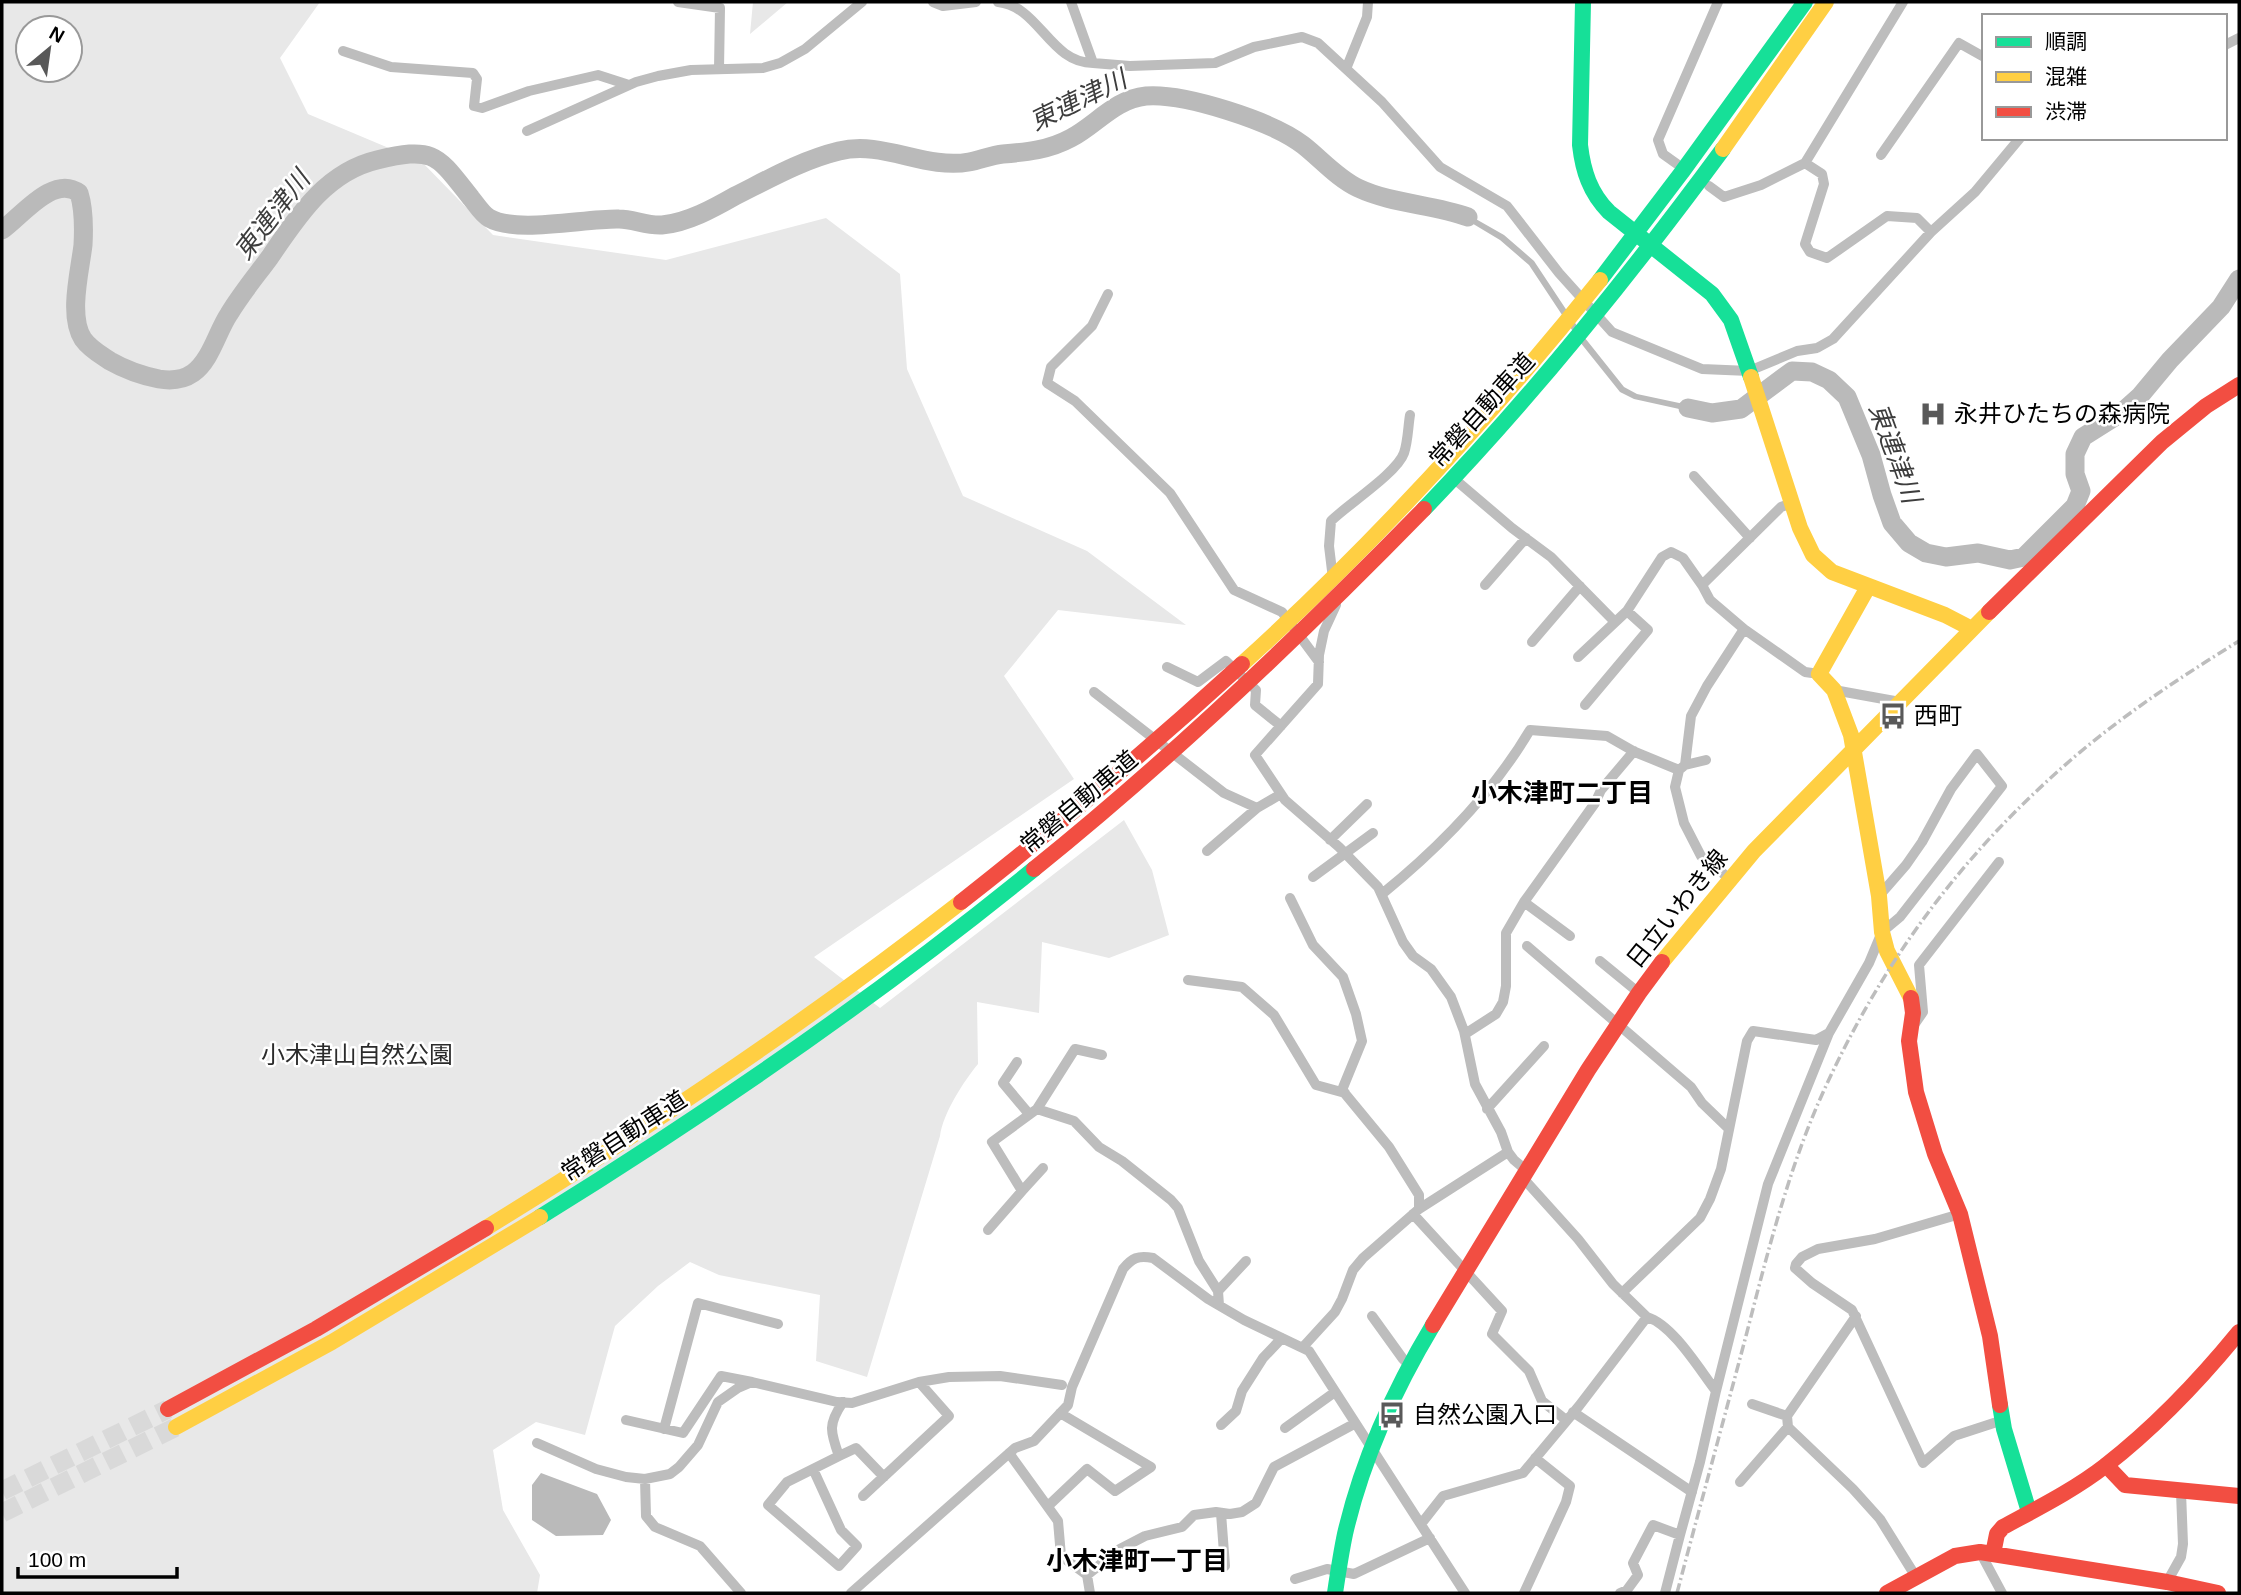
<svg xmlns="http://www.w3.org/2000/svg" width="2241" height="1595" font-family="Arial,'Noto Sans JP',sans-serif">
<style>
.green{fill:#e8e8e8;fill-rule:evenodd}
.water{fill:#bababa}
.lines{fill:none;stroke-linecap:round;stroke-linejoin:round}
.river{stroke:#bababa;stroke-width:19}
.highway-tunnel{stroke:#d9d9d9;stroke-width:19;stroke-dasharray:19 10;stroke-linecap:butt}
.street{stroke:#bdbdbd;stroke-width:10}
.fast{stroke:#16e098;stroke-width:16}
.slow{stroke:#ffcf43;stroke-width:16}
.jam{stroke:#f24e42;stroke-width:16}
.rail{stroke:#bdbdbd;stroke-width:3.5;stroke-dasharray:10 3.5 2 3.5;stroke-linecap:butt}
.labels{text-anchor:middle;stroke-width:5;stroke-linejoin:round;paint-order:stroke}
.street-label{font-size:24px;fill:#000;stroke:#fff}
.poi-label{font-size:24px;fill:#000;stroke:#fff;text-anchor:start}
.park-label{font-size:24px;fill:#2c2c2c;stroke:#fff}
.water-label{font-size:26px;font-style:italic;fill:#3d3d3d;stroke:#fff}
.neighbourhood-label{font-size:26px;font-weight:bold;fill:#000;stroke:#fff}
</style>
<rect width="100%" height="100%" fill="#fff"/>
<path class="green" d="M2 2H320L280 58 308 114 422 162 493 235 666 260 826 218 900 274 907 369 963 496 1087 551 1186 625 1058 610 1004 676 1074 779 814 957 880 1008 1124 820 1152 870 1169 935 1109 958 1042 942 1039 1013 977 1002 978 1064C964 1081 943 1113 940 1136L867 1377 816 1361 820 1295 719 1275 690 1262 658 1286 615 1326 585 1435 536 1422 493 1450 503 1510 540 1575 537 1593H2ZM28 28H70V70H28Z
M753 2H788L750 34Z"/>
<path class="water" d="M1445 206 1467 214 1504 235 1534 261 1585 338 1624 387 1637 394 1712 410 1711 416 1634 399 1620 392 1580 342 1529 265 1500 240 1465 219 1443 211Z
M541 1473 597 1494 611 1520 603 1535 556 1536 532 1520V1485Z"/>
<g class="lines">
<path class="river" d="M2 230C21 217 53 174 79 193 84 209 84 227 83 245 80 271 68 316 83 339 90 349 101 355 110 361 124 369 144 376 159 379 171 381 183 380 193 373 211 360 217 332 229 314 241 294 256 276 270 257 298 216 326 172 377 160 435 146 437 155 471 198 476 204 482 214 489 218 516 234 586 218 619 219 633 219 647 226 662 225 687 223 714 208 735 196 769 179 802 160 839 151 883 140 925 170 969 162 980 160 992 155 1003 154 1027 152 1049 150 1071 138 1096 125 1115 99 1146 96 1184 93 1272 121 1303 145 1321 159 1337 178 1358 188 1392 204 1432 204 1468 217
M1688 408 1712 413 1741 409 1792 371 1812 372 1829 380 1847 397 1871 455 1882 495 1892 523 1909 543 1926 553 1946 557 1978 553 2010 560 2024 557 2075 506 2081 491 2075 474V454L2083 437 2121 413 2140 396 2170 360 2221 307 2239 279"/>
<path class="highway-tunnel" d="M2 1491 168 1409
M2 1513 176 1427"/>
<path class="street" d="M678 2 720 8 719 69
M933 2 943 6 976 2
M998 2C1039 6 1050 63 1093 63
M1071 2 1093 63 1130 66 1215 63 1254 47 1302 37 1318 43 1382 102 1440 167 1507 206 1559 273 1612 332 1702 369 1749 371 1797 351 1817 348 1833 339 1931 232 1975 192 2020 138
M2225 45 2239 38
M343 51 391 67 473 73 477 79 474 106 482 108 529 91 598 75 629 85
M1346 69 1367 17 1368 2
M527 131 636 82 658 76 691 70 763 68 780 63 805 49 862 2
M1881 155 1959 43 1984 57
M1805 163 1903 2
M1677 164 1663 154 1658 140 1718 2
M1709 186 1724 197 1761 185 1805 163 1822 174 1824 184 1805 244 1810 252 1827 258 1887 216 1917 218 1931 232
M1108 294 1092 326 1051 367 1047 383 1075 401 1170 493 1234 590 1282 612 1319 662
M1694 476 1750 538
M1458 482 1512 528 1551 557 1615 622
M1333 579 1329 546 1331 521C1347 505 1397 473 1404 453 1408 441 1408 427 1410 415
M1485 585 1526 538
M1336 605 1324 631 1319 655 1318 684 1255 755 1285 800 1339 847 1378 887 1403 942 1413 956 1431 969 1451 997 1464 1031 1475 1084 1501 1132 1508 1152 1514 1160 1527 1171
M1744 629 1710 600 1702 585 1781 507 1792 503
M1532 642 1580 586
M1578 657 1627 611 1662 557 1671 552 1683 558 1702 585
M1167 667 1198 682 1226 661 1256 690 1255 705 1281 726
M1834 690 1900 702
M1094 692 1224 793 1257 808 1281 794
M1585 705 1648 630 1627 611
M1685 765 1691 716 1707 686 1744 629 1805 672 1819 674
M1679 770 1675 787 1684 823 1701 856 1730 879
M1330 840 1367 804
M1207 851 1257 808
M1313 877 1373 833
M1382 894C1440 847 1492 794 1530 730L1607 736 1635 752 1679 770 1685 765 1706 760
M1290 898 1313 945 1343 977 1356 1014 1362 1041 1342 1090 1389 1147 1419 1195V1209
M1524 902 1570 936
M1527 946 1691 1087 1702 1103 1729 1129
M1600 961 1639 993
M1188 980 1242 987 1274 1015 1316 1085 1345 1093
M1914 1025 1923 1012 1919 965 1999 862
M1465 1034 1496 1014 1503 1002 1506 986V933L1524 902 1595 803 1601 790 1634 751
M1017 1062 1003 1083 1029 1114
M1037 1109 1075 1049 1102 1055
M1487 1109 1544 1046
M1523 1178 1578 1239 1613 1284 1647 1317
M1022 1191 1043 1168
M1413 1214 1502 1311 1492 1334 1529 1371 1542 1401 1566 1420
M1960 1214 1875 1239 1818 1249 1802 1257 1796 1264 1795 1268 1812 1283 1852 1310 1923 1463 1954 1436 2003 1420
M988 1230 1022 1191 992 1142 1037 1109 1074 1121 1099 1147 1122 1161 1171 1200 1178 1208 1199 1261 1218 1291 1219 1305
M1218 1291 1246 1261
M1622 1293 1700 1218 1710 1199 1721 1169 1747 1041 1753 1031 1816 1040 1829 1033 1869 963 1882 932 1900 917 2002 786 1977 754 1951 789 1922 842 1906 865 1879 896
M1372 1316 1403 1359 1410 1366
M1303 1347 1335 1312 1342 1299 1353 1270 1363 1258 1419 1209 1508 1152
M1716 1391 1768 1184 1829 1033
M843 1402C828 1424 830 1431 839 1456L856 1448 884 1477
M1752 1404 1787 1416
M1573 1412 1692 1492
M626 1420 683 1433 721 1376 752 1382
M1221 1425 1236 1411 1242 1391 1263 1358 1282 1338
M1788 1427 1787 1416 1856 1316
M1285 1428 1335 1392
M664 1429 698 1303 778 1324
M537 1443 596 1469 626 1477 645 1479 670 1474 679 1467 698 1445 718 1402 738 1388 752 1382 837 1402 852 1403 919 1382 949 1377 1000 1376 1062 1385
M1009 1453 1058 1521 1061 1556 1087 1575 1090 1593
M813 1469 841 1530 857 1546 839 1566 768 1505 787 1482 839 1456
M645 1479 646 1516 655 1527 700 1546 741 1593
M1740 1482 1788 1427 1853 1489 1880 1519 1916 1577
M863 1496 949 1416 919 1382
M1048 1506 1087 1469 1115 1491 1151 1467 1060 1413
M1221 1513 1225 1566
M1421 1524 1443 1496 1523 1473 1579 1406 1647 1317C1673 1325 1699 1369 1716 1391L1700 1462 1680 1535
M1980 1552 2002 1593
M1087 1575 1120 1549 1145 1536 1182 1527 1194 1515 1216 1512 1230 1514 1242 1512 1256 1503 1274 1467 1354 1424
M1295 1579 1327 1569 1354 1574 1430 1538
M2167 1582 2181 1557 2183 1544 2181 1492
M851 1593 1015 1448 1034 1441 1068 1405 1072 1387 1123 1269C1132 1258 1138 1255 1153 1258L1208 1299 1244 1320 1309 1351 1465 1593
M1524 1593 1566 1502 1570 1486 1535 1458
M1620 1593 1627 1590 1638 1575 1633 1563 1653 1525 1680 1535 1665 1593"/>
<path class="fast" d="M1583 2 1580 145C1583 171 1590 193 1609 212L1712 294 1731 320 1751 377
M1600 280 1682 172 1805 2
M1424 509C1532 397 1631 274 1723 149
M540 1217C711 1111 878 996 1034 869
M2000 1405 2004 1429 2029 1512
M1335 1593C1338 1573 1341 1553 1345 1534 1362 1460 1394 1390 1433 1325"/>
<path class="slow" d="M1723 149 1826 2
M1751 377 1800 528 1813 555 1832 572 1945 615 1972 629
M1868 587 1819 674 1834 690 1851 735 1879 896 1882 932 1887 951 1911 998
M1242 664C1371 547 1491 416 1600 280
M1662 962 1754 851 1989 612
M486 1228C650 1127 810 1020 961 902
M176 1427 332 1342 540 1217"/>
<path class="jam" d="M1989 612 2162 442 2206 406 2239 385
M1034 869C1172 758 1300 636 1424 509
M961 902C1058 826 1151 747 1242 664
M1911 998 1913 1013 1909 1041 1916 1092 1935 1154 1960 1214 1990 1336 2000 1405
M1433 1325 1588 1070 1639 993 1662 962
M168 1409 316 1329 486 1228
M2106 1465 2125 1485 2239 1496
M1993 1554 1997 1534 2003 1527C2038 1508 2074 1490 2105 1466 2155 1427 2199 1381 2239 1332
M1887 1593 1955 1556 1980 1552 2167 1582 2218 1593"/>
<path class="rail" d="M1677 1593C1700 1506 1724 1419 1747 1332 1767 1255 1786 1179 1817 1106 1878 966 1962 852 2079 753 2129 711 2184 675 2239 641"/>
</g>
<defs>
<g id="hospital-bare" transform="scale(2.1)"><path d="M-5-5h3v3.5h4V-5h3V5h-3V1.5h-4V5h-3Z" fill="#595959" stroke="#fff" stroke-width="2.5" paint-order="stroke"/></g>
<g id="bus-bare" transform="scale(2.1)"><path d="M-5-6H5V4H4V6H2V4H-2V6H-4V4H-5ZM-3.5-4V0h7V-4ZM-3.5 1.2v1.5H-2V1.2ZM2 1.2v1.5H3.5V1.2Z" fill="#595959" stroke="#fff" stroke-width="2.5" paint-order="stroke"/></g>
</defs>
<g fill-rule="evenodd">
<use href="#hospital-bare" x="1933" y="414"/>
<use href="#bus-bare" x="1893" y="716"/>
<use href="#bus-bare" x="1392" y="1415"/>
</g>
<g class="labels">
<g class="street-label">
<text transform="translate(1482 410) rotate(-48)" y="8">常磐自動車道</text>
<text transform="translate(1079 802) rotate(-40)" y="8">常磐自動車道</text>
<text transform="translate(1677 909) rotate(-51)" y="8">日立いわき線</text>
<text transform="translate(624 1136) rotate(-33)" y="8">常磐自動車道</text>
</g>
<g class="poi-label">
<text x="1954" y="422">永井ひたちの森病院</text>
<text x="1914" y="724">西町</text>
<text x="1413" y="1423">自然公園入口</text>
</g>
<g class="park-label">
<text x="357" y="1063">小木津山自然公園</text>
</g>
<g class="water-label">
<text transform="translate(1078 100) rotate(-26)" y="9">東連津川</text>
<text transform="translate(272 215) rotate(-52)" y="9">東連津川</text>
<text transform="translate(1895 453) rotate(70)" y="9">東連津川</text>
</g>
<g class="neighbourhood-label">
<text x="1562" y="802">小木津町二丁目</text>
<text x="1137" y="1570">小木津町一丁目</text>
</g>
</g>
<rect width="2241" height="1595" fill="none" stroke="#000000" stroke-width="7"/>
<rect x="1982" y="14" width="245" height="126" fill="#ffffff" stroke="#999999" stroke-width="2"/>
<rect x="1996" y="37" width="35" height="10" fill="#16e098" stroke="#999999" stroke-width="2"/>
<text x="2045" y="49" font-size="21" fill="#000000">順調</text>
<rect x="1996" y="72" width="35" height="10" fill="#ffcf43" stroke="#999999" stroke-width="2"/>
<text x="2045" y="84" font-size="21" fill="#000000">混雑</text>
<rect x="1996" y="107" width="35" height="10" fill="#f24e42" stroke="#999999" stroke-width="2"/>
<text x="2045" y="119" font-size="21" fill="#000000">渋滞</text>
<g transform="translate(49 49) rotate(29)"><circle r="33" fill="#ffffff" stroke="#999999" stroke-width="2"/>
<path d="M0-5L12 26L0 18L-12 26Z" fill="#595959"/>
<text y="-10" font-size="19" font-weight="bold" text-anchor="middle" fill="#000000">N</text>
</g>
<path d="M18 1567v10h159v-10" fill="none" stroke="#000000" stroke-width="3.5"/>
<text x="28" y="1567" font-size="21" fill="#000000" stroke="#ffffff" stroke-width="5" paint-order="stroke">100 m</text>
</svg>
